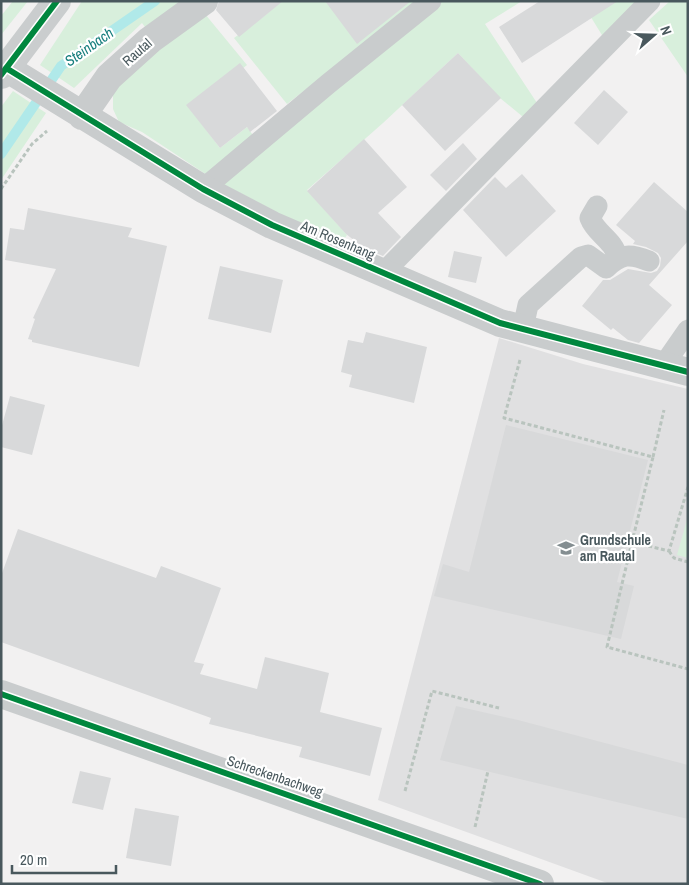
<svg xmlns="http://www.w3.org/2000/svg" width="689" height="885" font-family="'Archivo Narrow',sans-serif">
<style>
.education{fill:#e0e0e1}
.green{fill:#d8efdc}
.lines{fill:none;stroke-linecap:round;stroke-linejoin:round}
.stream{stroke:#b0e9e9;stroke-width:10}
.building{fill:#d8d9da}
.path{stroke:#b9c4be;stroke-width:3;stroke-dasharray:4 2.5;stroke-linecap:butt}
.lane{stroke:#c9cccd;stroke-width:21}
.street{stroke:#c9cccd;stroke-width:28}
.secondary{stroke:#cacdce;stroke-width:28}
.cycleway-casing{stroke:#fff;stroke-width:9}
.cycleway{stroke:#00873e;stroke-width:6}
.labels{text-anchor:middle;stroke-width:4.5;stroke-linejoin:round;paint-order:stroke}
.street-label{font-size:14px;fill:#49585d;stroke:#fff}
.poi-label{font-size:14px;font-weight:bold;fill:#49585d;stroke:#fff;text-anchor:start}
.water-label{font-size:15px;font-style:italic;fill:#167e7d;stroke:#fff}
</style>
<rect width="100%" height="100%" fill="#f2f1f1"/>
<path class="education" d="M499 338 583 364 688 389V884H610L378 800Z"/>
<path class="green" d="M13 1H28L1 35V16Z
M82 1H190L148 31 142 23 74 88 40 65Z
M282 1H420L287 104 234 38 263 17Z
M442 1H522L485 24 541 109 528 121 500 98 458 53 383 123 307 190 347 235 340 245 221 183Z
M581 1H644L605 40Z
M670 1H688V77L649 20Z
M205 14 247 65 217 89 187 105 220 148 247 127 255 138 210 177 142 132 119 122 113 109V93L125 72Z
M13 91 46 113 1 180V107Z
M688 516V558L677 555Z"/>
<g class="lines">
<path class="stream" d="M1 154 61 66 155 1"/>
</g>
<path class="building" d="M219 1H283L239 37 216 10Z
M325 1H411L357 44Z
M540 1H618L522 63 499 27Z
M458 53 501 98 445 151 402 105Z
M240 63 277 111 250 132 247 127 220 148 186 105Z
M604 90 628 112 598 145 574 123Z
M364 139 407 187 378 213 401 237 383 256 364 248 346 234 307 191Z
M463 143 477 159 446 191 430 175Z
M522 174 556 211 506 257 463 210 495 177 506 188Z
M654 182 688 212V241L649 285 672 305 639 343 628 340 613 328 611 330 582 306 603 280H610L628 269 651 273 657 271 660 266 661 258 658 253 646 247 633 244 635 241 616 225Z
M28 208 132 228 128 237 167 246 139 367 32 342V340L28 339 35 319 33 318 56 269 5 260 10 228 24 230Z
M454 251 482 257 476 283 448 277Z
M220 266 283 280 271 333 208 319Z
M366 332 427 347 414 403 349 387 352 375 341 372 348 340 363 343Z
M10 396 45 405 32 455 1 447V429Z
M506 425 648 460 617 582 634 586 621 639 434 596 443 564 469 572Z
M18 529 156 578 161 566 221 588 194 662 204 664 200 674 257 689 265 657 329 673 320 712 382 728 370 776 299 757 302 747 209 724 211 718 1 642V576Z
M456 706 518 720 688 765V819L440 760Z
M80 771 111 778 103 810 72 803Z
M135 808 179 816 171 866 126 858Z"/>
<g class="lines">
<path class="path" d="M1 189 32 144 47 131
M520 360 504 418 653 457 632 542 669 551 688 487
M653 457 664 410
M632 542 607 647 688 669
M669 551 674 558 688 562
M405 791 432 691 499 708
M475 827 488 771"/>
<path class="lane" d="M203 189 328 84 431 1
M597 206 590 218C596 234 614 240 617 257
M383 273 650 1
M523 328 528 305 581 257 588 255 606 268C621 254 629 253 649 261
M663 366 688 330"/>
<path class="street" d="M6 68 203 189 272 225 500 323 688 372
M82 116 109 77 150 40 204 1
M1 694 540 884"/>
<path class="secondary" d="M1 75 57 1"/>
<g class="cycleway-casing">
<path id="cycleway" d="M6 68 203 189 272 225 500 323 688 372
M1 75 57 1
M1 694 540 884"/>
</g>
<use href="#cycleway" class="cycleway"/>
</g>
<defs>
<g id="school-bare" transform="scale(1.35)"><path d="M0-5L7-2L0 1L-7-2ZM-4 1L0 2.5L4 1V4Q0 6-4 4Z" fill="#848e91" stroke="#fff" stroke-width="2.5" paint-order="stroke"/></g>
</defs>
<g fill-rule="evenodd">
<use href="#school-bare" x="566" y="548"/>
</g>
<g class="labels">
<g class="street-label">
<text transform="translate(137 52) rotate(-41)" y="5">Rautal</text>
<text transform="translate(338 240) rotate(23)" y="5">Am Rosenhang</text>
<text transform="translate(275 776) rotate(19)" y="5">Schreckenbachweg</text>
</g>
<g class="poi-label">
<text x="580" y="545">Grundschule<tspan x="580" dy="16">am Rautal</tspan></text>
</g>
<g class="water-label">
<text transform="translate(89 47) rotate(-35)" y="5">Steinbach</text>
</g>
</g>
<rect width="689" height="885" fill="none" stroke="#49585d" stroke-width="5"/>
<g transform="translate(654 35) rotate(70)" stroke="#ffffff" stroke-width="4" paint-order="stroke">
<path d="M0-4L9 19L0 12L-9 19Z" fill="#49585d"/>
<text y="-8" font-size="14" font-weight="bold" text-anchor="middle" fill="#49585d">N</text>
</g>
<path d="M12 865v8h104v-8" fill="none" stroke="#49585d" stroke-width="2.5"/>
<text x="20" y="865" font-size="15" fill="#49585d" stroke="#ffffff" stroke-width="4" paint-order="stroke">20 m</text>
</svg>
